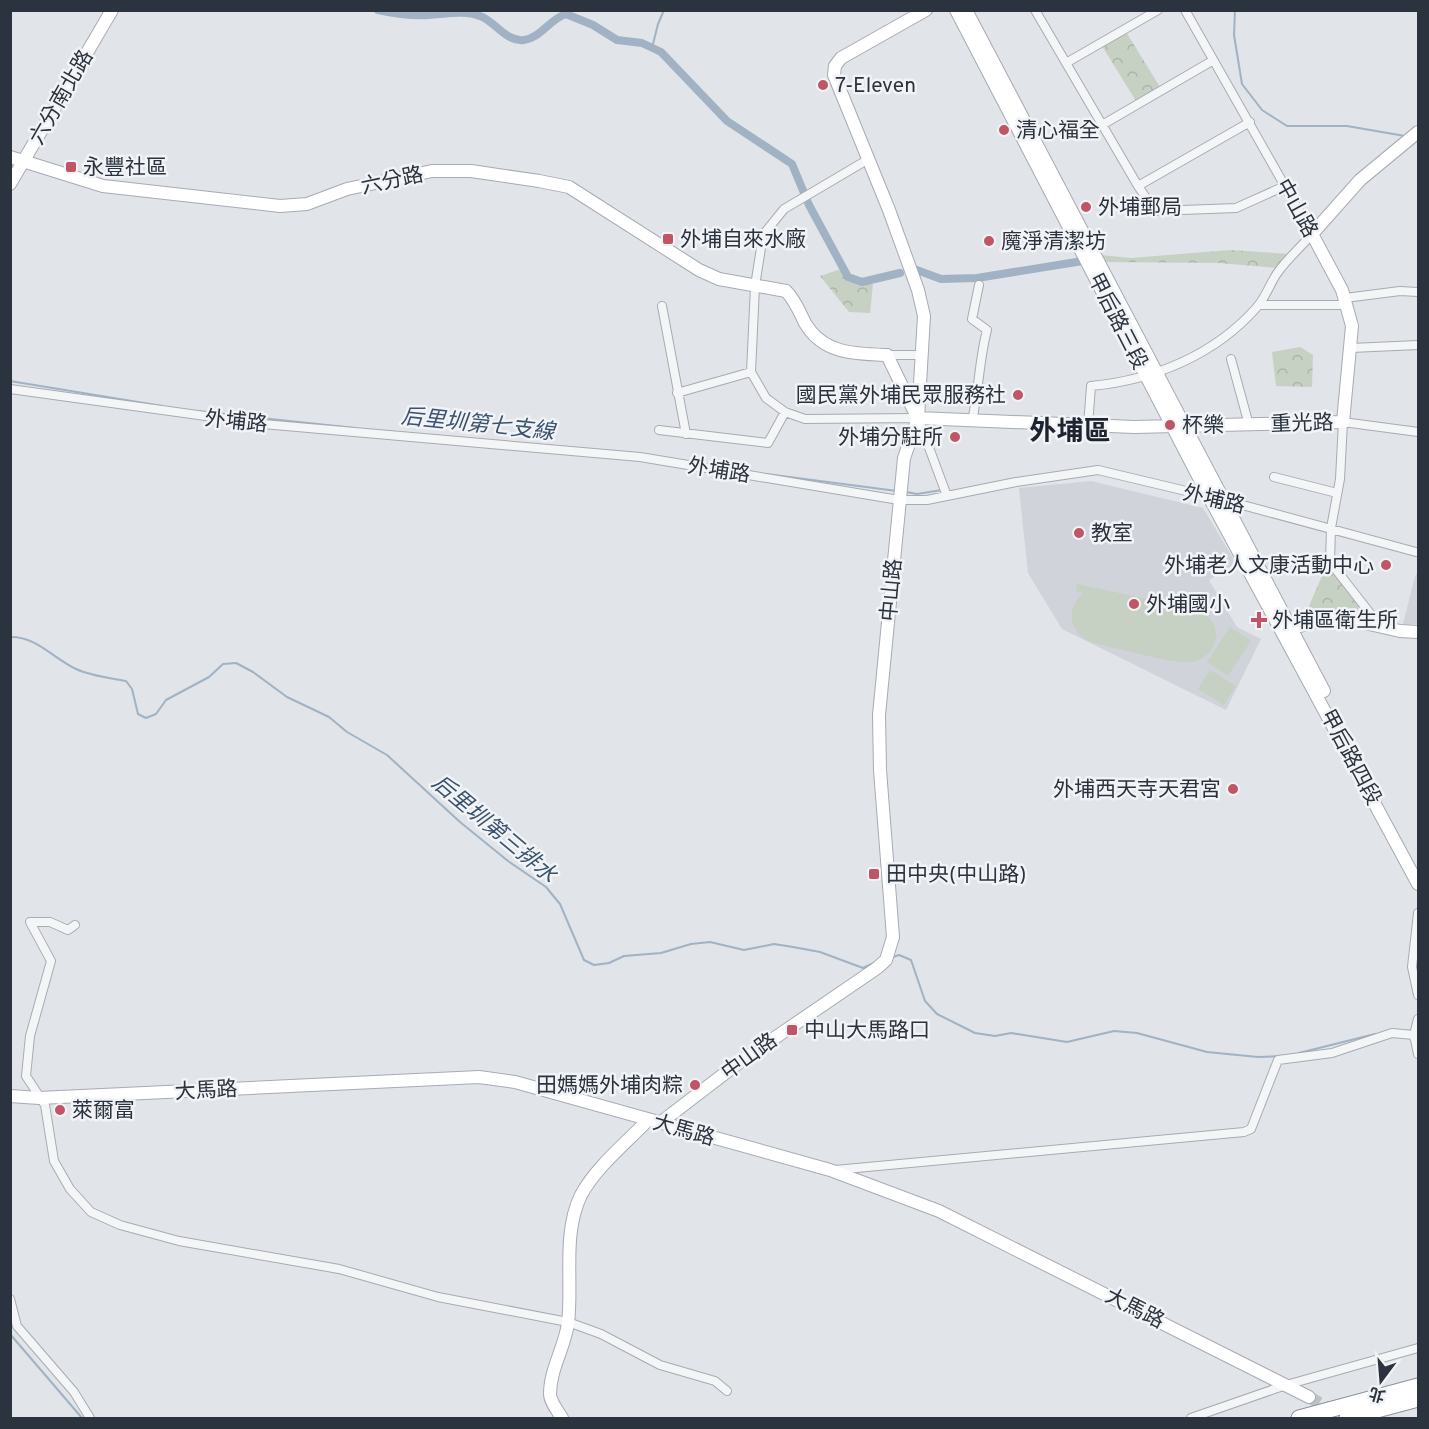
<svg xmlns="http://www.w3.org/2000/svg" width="1429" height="1429" font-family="Overpass,'Noto Sans TC',sans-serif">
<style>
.built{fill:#d0d3da}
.park{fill:url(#park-crowns)}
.pitch{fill:#c7d1c3}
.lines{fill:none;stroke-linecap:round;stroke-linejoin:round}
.stream{stroke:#a0b2c4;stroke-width:2}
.canal{stroke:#a0b2c4;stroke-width:8}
.secondary-tunnel{stroke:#bdc1c6;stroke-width:12;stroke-dasharray:12 6;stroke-linecap:butt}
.street-casing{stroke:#a7abb2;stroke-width:10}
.secondary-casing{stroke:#a7abb2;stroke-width:14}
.highway-casing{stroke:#8a929d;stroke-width:17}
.street{stroke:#f4f5f7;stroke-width:8}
.secondary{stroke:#fff;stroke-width:12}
.highway{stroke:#fff;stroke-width:15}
.poi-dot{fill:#bf5566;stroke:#f1f3f6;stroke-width:2}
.labels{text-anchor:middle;stroke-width:5;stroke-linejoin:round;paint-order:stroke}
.poi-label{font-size:21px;fill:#2b333e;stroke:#f1f3f6;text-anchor:start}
.street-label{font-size:21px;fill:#2b333e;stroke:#f1f3f6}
.water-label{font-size:22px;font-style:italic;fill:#3a526d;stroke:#f1f3f6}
.district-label{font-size:27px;font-weight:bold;fill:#1d242f;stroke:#f1f3f6}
</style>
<defs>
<pattern id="park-crowns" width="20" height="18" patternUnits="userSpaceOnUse" patternTransform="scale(1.5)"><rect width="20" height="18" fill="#c7d1c3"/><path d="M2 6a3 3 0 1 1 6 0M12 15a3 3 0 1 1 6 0" fill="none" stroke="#abb4a9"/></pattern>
</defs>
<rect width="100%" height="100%" fill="#e1e4e8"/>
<path class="built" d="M1091 481 1203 508 1236 563 1209 580 1237 627 1261 639 1226 710 1062 629 1028 573 1019 488Z
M1418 572V624H1403L1415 576Z"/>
<path class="park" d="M1126 32 1160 87 1136 101 1102 46Z
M1230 250 1290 254 1277 268 1218 263 1101 262V255L1131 258Z
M841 269C849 284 856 284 873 284L870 313 849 312 820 276Z
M1300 347 1313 355 1312 387 1276 386 1272 352Z
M1325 569 1332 572 1360 606 1356 614 1306 613Z"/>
<path class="pitch" d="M1077 584 1200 610C1210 617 1217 625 1216 637 1215 650 1204 661 1191 662 1171 664 1113 647 1090 642 1069 631 1065 609 1083 593L1076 591Z
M1230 627 1251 641 1228 676 1207 662Z
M1210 670 1236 686 1224 705 1198 689Z"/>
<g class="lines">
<path class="stream" d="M1235 10 1234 35 1242 84 1262 110 1287 126H1347L1405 136
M652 48 658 24 664 10
M10 381 162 406
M197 411 355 428
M766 474 897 491
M906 492 917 494 942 490
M10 637C36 636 54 659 76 669 91 676 110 678 126 681L132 689 138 714 146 718 156 714 166 700 209 677 223 664 236 663 253 672 287 697 329 717 347 732 387 755 460 822 508 861 546 887 560 904 584 960 594 965 609 963 624 956 661 953 691 944 710 942 744 950 774 944 793 947 820 952 863 968 876 962
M893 957 899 955 911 960 925 1001 937 1014 975 1033 995 1036 1011 1033 1067 1042 1114 1031 1137 1033 1207 1052 1258 1057 1281 1056
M1299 1053 1375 1034
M10 1334 82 1418"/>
<path class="canal" d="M378 10C396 14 412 16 429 15 445 14 465 10 480 16 495 21 505 42 524 40 540 38 550 19 566 14L593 25 617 40 642 43 661 52 727 121 792 164 809 205 848 277 862 282 900 273
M914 269 941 279 977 278 1089 260"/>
<path class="secondary-tunnel" d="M1309 1397 1345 1418"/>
<g class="street-casing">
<path id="street" d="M1035 10 1138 186 1155 211 1236 208 1285 186
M1066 63 1158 10
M1102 125 1212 61
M867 160 784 209 763 235 755 286 751 372 766 398 785 412 805 419 918 418 947 496
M1138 186 1250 122
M1345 298 1400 291 1418 292
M1259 305H1347
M662 306 686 434
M1351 348 1418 345
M887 355H923
M1231 359 1249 425
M10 389 263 424 640 457 899 500H927L1016 482 1098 470 1224 500 1416 552
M677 393 751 372
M972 421C979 390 979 360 987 330L972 319 979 285
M1088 426 1091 386C1154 380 1215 355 1257 307 1266 297 1270 283 1278 272 1288 258 1301 247 1312 234L1185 10
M659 430 768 443 785 412
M1274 477 1337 493
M1380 626 1330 562 1331 528 1340 479 1343 422 1418 432
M1418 913 1412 967 1418 995
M75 925 68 930 50 922H30L51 961 30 1036 26 1076 45 1105 54 1161 70 1189 91 1212 120 1225 179 1241 339 1269 438 1297 568 1322 601 1334 660 1365 715 1381 727 1391
M1418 1019 1414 1035 1418 1054
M835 1170 1244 1132 1251 1129 1278 1060 1332 1053 1392 1033 1414 1035
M10 1299 17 1326 74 1392 90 1418
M1191 1418 1286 1385 1418 1348"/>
</g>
<g class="secondary-casing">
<path id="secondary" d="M956 10 1209 497 1418 884
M966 10 1324 691
M10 157 103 186 280 206 307 204 347 189 432 171H471L539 181 569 187 699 270 719 279 786 291C795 300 799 311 805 323 823 354 855 354 887 355L917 417
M10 184 112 10
M918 418 1134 427 1343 422 1352 326 1342 290 1312 234 1360 180 1418 132
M1285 630 1318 621 1347 619 1400 631 1418 632
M10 1096 39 1098 479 1077 515 1082 830 1170 939 1211 1309 1397
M660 1123 741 1061 877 968 886 960 893 937 880 770 879 715 904 458 918 418 924 316 918 290 889 210 834 75 835 66 841 58 926 10
M562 1418C558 1411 550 1402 550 1394 550 1369 565 1347 568 1323 573 1282 562 1234 581 1195 596 1167 626 1143 648 1120"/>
</g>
<g class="highway-casing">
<path id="highway" d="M1299 1418 1418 1386
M1347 1418 1418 1399"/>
</g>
<use href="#street" class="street"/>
<use href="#secondary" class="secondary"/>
<use href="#highway" class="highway"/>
</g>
<g class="poi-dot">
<circle cx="823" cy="85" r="6"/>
<circle cx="1004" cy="130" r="6"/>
<rect x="65" y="161" width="12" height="12" rx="3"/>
<circle cx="1086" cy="207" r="6"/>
<rect x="662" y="233" width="12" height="12" rx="3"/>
<circle cx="989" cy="241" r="6"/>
<circle cx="1018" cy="395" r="6"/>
<circle cx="1170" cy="425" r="6"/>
<circle cx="955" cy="437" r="6"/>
<circle cx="1079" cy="533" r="6"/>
<circle cx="1386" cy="565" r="6"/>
<circle cx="1134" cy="604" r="6"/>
<path d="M1256 611h6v6h6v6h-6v6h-6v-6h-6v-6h6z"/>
<circle cx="1233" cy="789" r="6"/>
<rect x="868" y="868" width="12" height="12" rx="3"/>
<rect x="786" y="1024" width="12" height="12" rx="3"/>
<circle cx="695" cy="1085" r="6"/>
<circle cx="60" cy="1110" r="6"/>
</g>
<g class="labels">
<g class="poi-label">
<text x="835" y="92">7-Eleven</text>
<text x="1016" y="137">清心福全</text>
<text x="83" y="174">永豐社區</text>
<text x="1098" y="214">外埔郵局</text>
<text x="680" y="246">外埔自來水廠</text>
<text x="1001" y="248">魔淨清潔坊</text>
<text x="1006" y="402" text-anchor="end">國民黨外埔民眾服務社</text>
<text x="1182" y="432">杯樂</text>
<text x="943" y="444" text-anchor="end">外埔分駐所</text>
<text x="1091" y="540">教室</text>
<text x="1374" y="572" text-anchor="end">外埔老人文康活動中心</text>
<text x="1146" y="611">外埔國小</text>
<text x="1272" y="627">外埔區衛生所</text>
<text x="1221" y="796" text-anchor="end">外埔西天寺天君宮</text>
<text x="886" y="881">田中央(中山路)</text>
<text x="804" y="1037">中山大馬路口</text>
<text x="683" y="1092" text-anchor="end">田媽媽外埔肉粽</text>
<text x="72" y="1117">萊爾富</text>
</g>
<g class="street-label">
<text transform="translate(61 97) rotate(-60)" y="7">六分南北路</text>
<text transform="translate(392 180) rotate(-12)" y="7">六分路</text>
<text transform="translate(1297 208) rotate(61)" y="7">中山路</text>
<text transform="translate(1118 321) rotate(63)" y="7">甲后路三段</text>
<text transform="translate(236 421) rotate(6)" y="7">外埔路</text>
<text transform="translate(1302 423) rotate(-2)" y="7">重光路</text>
<text transform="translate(719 470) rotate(9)" y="7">外埔路</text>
<text transform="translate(1214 499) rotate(13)" y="7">外埔路</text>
<text transform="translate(891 590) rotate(-85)" y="7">中山路</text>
<text transform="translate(1351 757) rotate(62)" y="7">甲后路四段</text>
<text transform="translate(749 1056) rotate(-36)" y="7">中山路</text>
<text transform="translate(206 1090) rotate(-3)" y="7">大馬路</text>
<text transform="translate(684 1130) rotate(16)" y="7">大馬路</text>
<text transform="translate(1135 1308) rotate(27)" y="7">大馬路</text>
</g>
<g class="water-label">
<text transform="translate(478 423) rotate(6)" y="8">后里圳第七支線</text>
<text transform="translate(495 828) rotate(40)" y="8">后里圳第三排水</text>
</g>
<g class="district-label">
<text x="1070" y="440">外埔區</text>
</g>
</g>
<rect width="1429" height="1429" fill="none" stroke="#2b333e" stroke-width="24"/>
<g transform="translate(1381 1381) rotate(196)" stroke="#f1f3f6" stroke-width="4.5" paint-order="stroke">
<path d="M0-4.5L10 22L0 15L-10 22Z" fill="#2b333e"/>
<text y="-9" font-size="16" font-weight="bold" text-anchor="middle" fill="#2b333e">北</text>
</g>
</svg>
